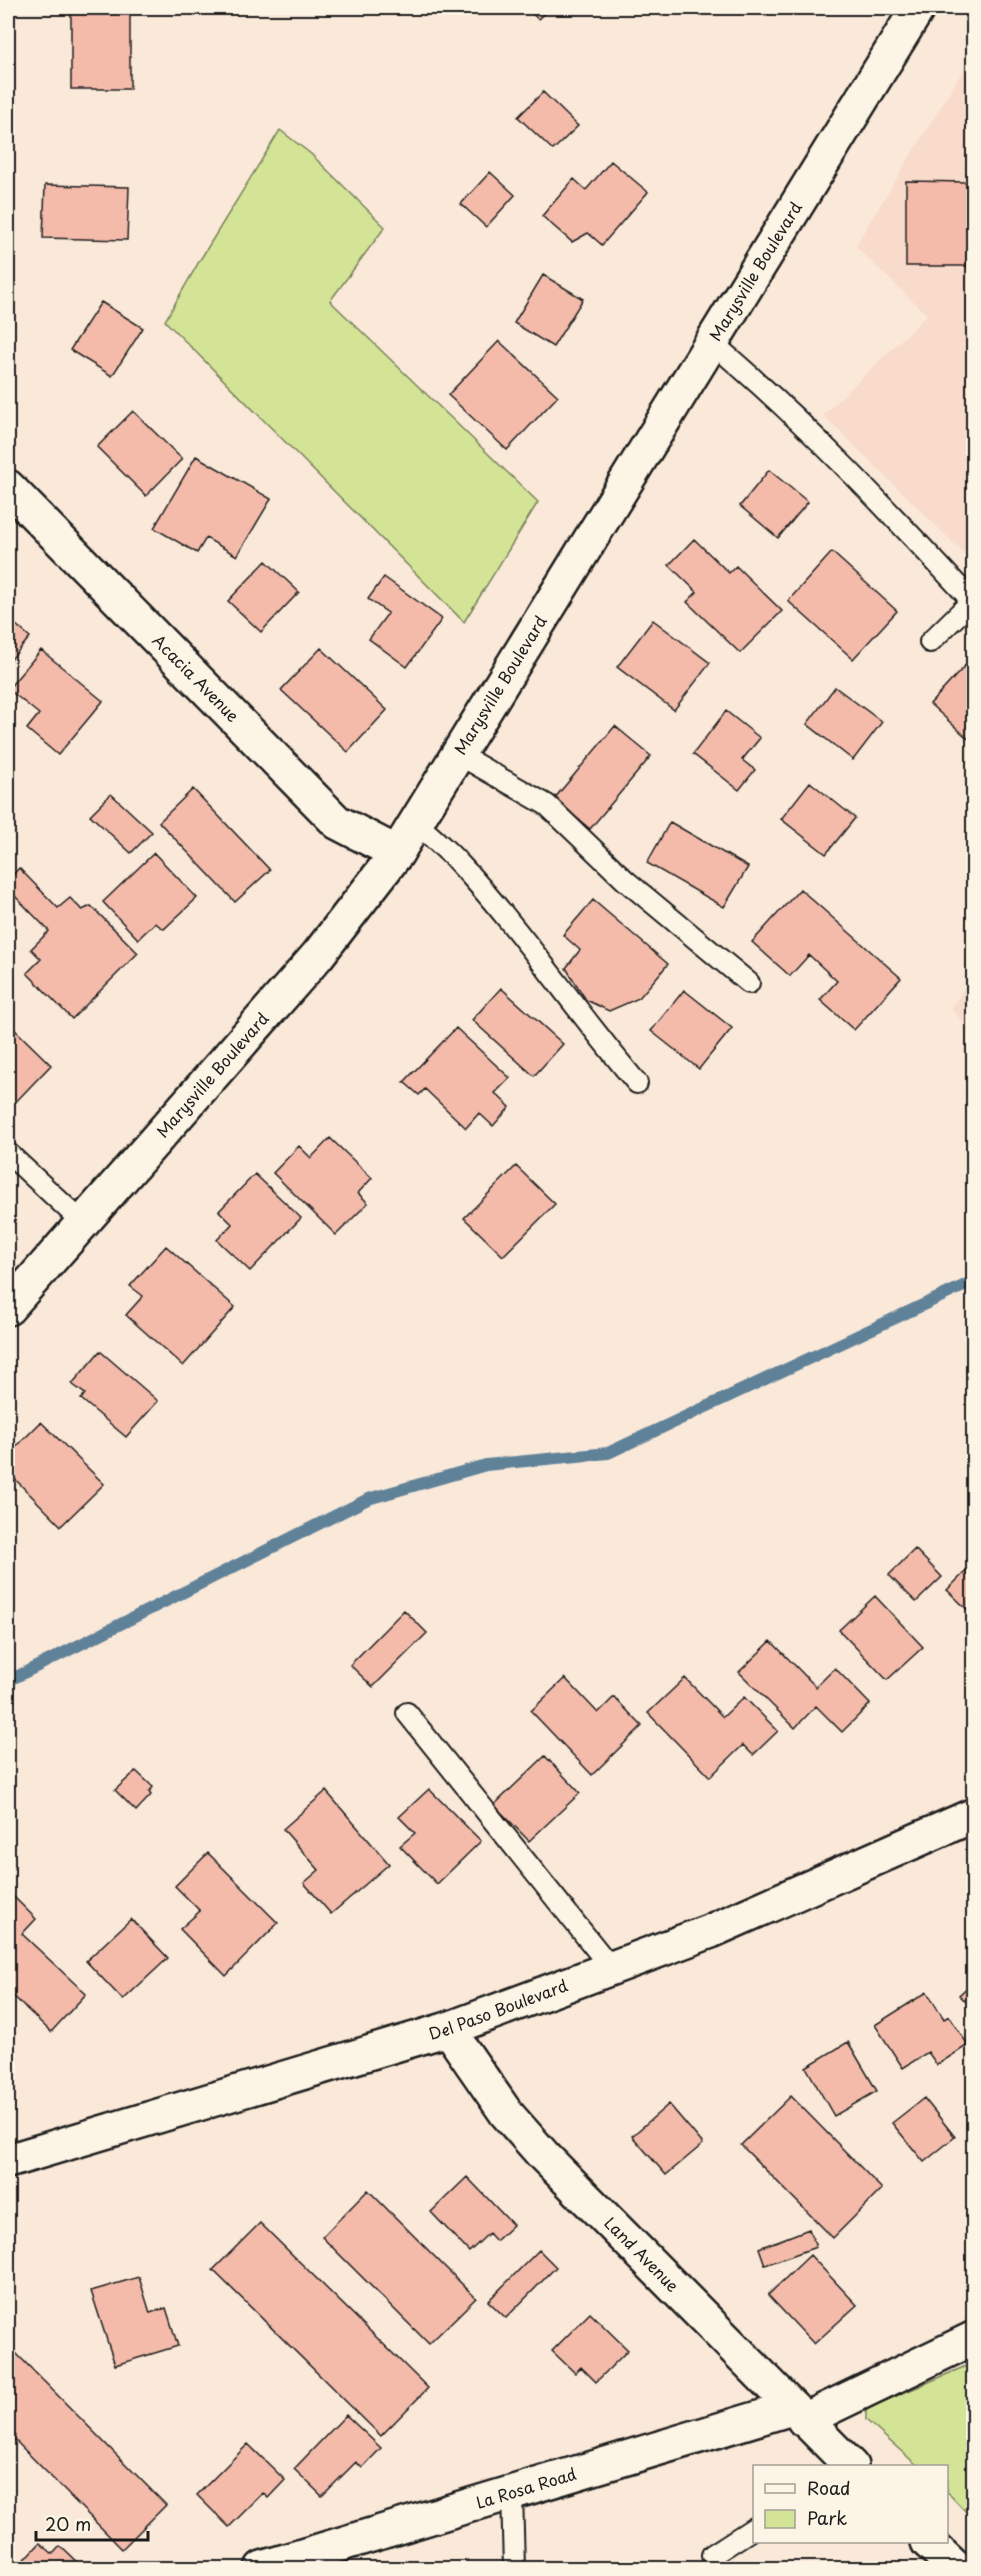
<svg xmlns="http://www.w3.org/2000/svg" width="981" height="2576" font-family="'Playpen Sans',sans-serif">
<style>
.built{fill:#f8dbcb}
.green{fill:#d4e497;stroke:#78805a;stroke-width:1.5}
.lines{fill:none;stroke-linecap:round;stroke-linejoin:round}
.stream{stroke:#618299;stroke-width:12}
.building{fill:#f4bbab;stroke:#1c1c1c;stroke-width:1.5}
.service-casing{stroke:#1c1c1c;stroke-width:24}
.minor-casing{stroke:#1c1c1c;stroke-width:38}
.secondary-casing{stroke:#1c1c1c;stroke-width:38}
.service{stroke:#fcf5e5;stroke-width:20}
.minor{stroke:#fcf5e5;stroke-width:33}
.secondary{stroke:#fcf5e5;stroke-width:33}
.labels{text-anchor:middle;stroke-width:6;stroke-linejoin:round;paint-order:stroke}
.street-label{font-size:16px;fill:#1c1c1c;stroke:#fcf5e5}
</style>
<rect width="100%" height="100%" fill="#fae9d9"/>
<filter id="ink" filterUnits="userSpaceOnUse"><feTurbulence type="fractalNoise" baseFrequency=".0167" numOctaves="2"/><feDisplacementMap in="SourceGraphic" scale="12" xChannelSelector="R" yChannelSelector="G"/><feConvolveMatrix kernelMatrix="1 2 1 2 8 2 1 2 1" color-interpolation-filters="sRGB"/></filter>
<g filter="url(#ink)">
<path class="built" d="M973 54V562L823 415 927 315 855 246Z
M973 973V1032L951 1009Z"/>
<path class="green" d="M280 130 311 154 385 227 330 301 538 502 464 622 165 321 200 260Z
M973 2363V2519L947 2492 946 2466H918L866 2420V2410L871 2407Z"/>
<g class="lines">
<path class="stream" d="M8 1681 368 1499 486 1465 608 1453 974 1281"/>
</g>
<path class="building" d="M526 8H550L538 19Z
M71 10H130V89H71Z
M543 92 578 126 553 150 518 117Z
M611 161 648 192 602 245 588 233 572 242 542 216 574 179 586 190Z
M490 172 515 195 486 227 461 204Z
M906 181 968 182 967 266H906Z
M971 182H974V267H971Z
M45 185 129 187 127 240 43 238Z
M543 275 583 299 553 347 514 323Z
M101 302 143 328 112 376 70 350Z
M499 341 558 396 507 450 448 395Z
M133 411 182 459 146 496 97 447Z
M196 456 271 499 237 556 206 538 197 553 154 528Z
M769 470 808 502 778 538 740 506Z
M694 539 729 573 736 566 782 611 740 653 687 602 697 592 669 565Z
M832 552 897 611 853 659 788 601Z
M266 561 299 592 261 632 228 601Z
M384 577 442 619 407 667 369 639 388 613 368 599Z
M8 618 30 637 8 663Z
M653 620 710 663 674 710 617 667Z
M321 648 387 710 348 752 281 690Z
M41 650 103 701 58 755 27 729 39 714 8 689Z
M974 656V744L930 704Z
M835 687 882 722 853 760 807 724Z
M726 711 760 738 742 760 755 770 739 790 693 754Z
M615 726 651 756 590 829 554 799Z
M810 782 855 818 826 854 781 819Z
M193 789 270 870 235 902 159 822Z
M111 794 152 832 131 853 90 815Z
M670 822 748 867 724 907 647 863Z
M154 853 197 898 164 929 155 923 138 939 103 902Z
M19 868 58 908 70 898 82 910 91 906 138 953 72 1019 27 973 41 959 31 949 49 931 8 889V880Z
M800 889 901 978 854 1030 820 1000 837 981 809 955 790 976 752 942Z
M593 900 668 964 639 998 609 1011 586 1000 566 968 580 950 563 935Z
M501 988 563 1044 534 1076 472 1020Z
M684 990 732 1028 699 1069 651 1031Z
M8 1023 51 1065 8 1110Z
M456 1028 510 1078 495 1093 510 1107 493 1126 479 1113 466 1128 425 1089 419 1095 404 1082Z
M330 1138 372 1178 358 1193 368 1203 336 1235 273 1173 299 1146 311 1158Z
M516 1166 555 1204 503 1256 464 1218Z
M255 1174 301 1218 250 1271 217 1240 232 1224 219 1211Z
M166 1246 235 1307 183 1366 126 1315 143 1296 130 1286Z
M100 1351 158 1401 126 1437 81 1399 85 1394 72 1384Z
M41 1422 104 1484 61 1526 8 1472V1455Z
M915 1549 942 1577 916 1602 889 1575Z
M974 1563V1616L947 1590Z
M875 1596 923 1647 887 1680 839 1630Z
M404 1610 427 1633 373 1687 350 1665Z
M771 1641 816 1687 835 1668 870 1704 842 1732 816 1706 795 1728 739 1672Z
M565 1678 598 1713 614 1697 642 1726 592 1775 531 1711Z
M685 1678 723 1717 744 1697 778 1731 753 1755 743 1745 710 1777 648 1713Z
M545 1756 580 1793 529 1841 494 1805Z
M136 1771 153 1787 149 1792 151 1795 136 1811 115 1790Z
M429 1789 481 1841 437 1884 400 1846 415 1833 399 1817Z
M326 1791 389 1864 331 1914 304 1883 319 1870 283 1829Z
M208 1853 278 1923 226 1976 180 1929 200 1911 175 1886Z
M8 1891 36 1919 22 1934 86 1994 51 2032 8 1991Z
M131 1919 168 1958 123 2000 86 1961Z
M974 1981V2009L959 1995Z
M927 1992 944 2019 949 2016 968 2045 937 2065 928 2052 903 2068 875 2025Z
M848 2042 877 2091 834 2116 806 2067Z
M791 2096 882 2189 833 2238 741 2145Z
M924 2098 955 2137 924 2162 892 2123Z
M669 2104 703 2144 666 2175 632 2136Z
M467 2177 513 2225 496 2241 489 2233 469 2252 431 2212Z
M368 2190 476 2298 429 2344 322 2237Z
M260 2223 428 2388 381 2436 213 2270Z
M809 2229 816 2247 765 2265 759 2248Z
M539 2250 556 2267 506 2318 488 2301Z
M810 2255 857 2305 814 2344 768 2295Z
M139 2277 150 2313 166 2308 178 2346 115 2365 91 2291Z
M590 2313 628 2350 596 2382 581 2367 575 2373 552 2351Z
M8 2345 166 2505 122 2549 8 2433Z
M346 2415 381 2448 362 2468 356 2462 322 2496 294 2469Z
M248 2444 285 2480 268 2498 263 2493 229 2527 197 2495Z
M40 2543 53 2554 60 2546 81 2566 80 2568H17Z"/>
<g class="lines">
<g class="service-casing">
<path id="service" d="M711 342C805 421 889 511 972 601L930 642
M458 754 547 805 625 880 749 983
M416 822C430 836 446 849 459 863 523 932 576 1011 637 1083
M8 1153 83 1223
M407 1713 612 1969
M512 2493 514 2568
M712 2555 754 2528"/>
</g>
<g class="minor-casing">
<g id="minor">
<path id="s1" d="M8 487 337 822 397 853"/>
<path id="s2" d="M448 2029 506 2113 544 2156 851 2466"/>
<path d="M804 2420 974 2338"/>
<path d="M928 2542 956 2568"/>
<path id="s3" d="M262 2568 792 2408"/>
</g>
</g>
<g class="secondary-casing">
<g id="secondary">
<path id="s4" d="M8 1308 318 955 397 853 918 8"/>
<path id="s5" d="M8 2161 448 2029 711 1931 974 1815"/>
</g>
</g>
<use href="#service" class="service"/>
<use href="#minor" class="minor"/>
<use href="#secondary" class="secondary"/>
</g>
</g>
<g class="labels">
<g class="street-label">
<text dy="6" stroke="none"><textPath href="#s4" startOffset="1282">Marysville Boulevard</textPath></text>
<text dy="6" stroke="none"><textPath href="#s1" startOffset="268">Acacia Avenue</textPath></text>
<text dy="6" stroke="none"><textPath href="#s4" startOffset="796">Marysville Boulevard</textPath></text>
<text dy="6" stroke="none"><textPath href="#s4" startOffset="310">Marysville Boulevard</textPath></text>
<text dy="6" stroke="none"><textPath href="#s5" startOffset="513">Del Paso Boulevard</textPath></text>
<text dy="6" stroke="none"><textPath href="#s2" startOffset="298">Land Avenue</textPath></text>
<text dy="6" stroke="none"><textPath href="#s3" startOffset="276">La Rosa Road</textPath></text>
</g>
</g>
<rect width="981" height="2576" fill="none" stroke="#fcf5e5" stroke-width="30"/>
<rect x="15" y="15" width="951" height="2546" fill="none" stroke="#1c1c1c" stroke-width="2" filter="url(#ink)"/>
<rect x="753" y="2465" width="195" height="78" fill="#fcf5e5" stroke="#a29e95" stroke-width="1.5"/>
<rect x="765" y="2484" width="30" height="9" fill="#fcf5e5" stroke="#a29e95" stroke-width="1.5"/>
<text x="807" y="2495" font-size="18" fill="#1c1c1c">Road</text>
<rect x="765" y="2510" width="30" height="18" fill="#d4e497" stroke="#a29e95" stroke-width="1.5"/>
<text x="807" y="2525" font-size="18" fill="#1c1c1c">Park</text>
<path d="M36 2531v9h112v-9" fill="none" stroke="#1c1c1c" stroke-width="3"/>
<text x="45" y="2531" font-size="18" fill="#1c1c1c" stroke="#fcf5e5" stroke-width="4.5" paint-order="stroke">20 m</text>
</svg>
